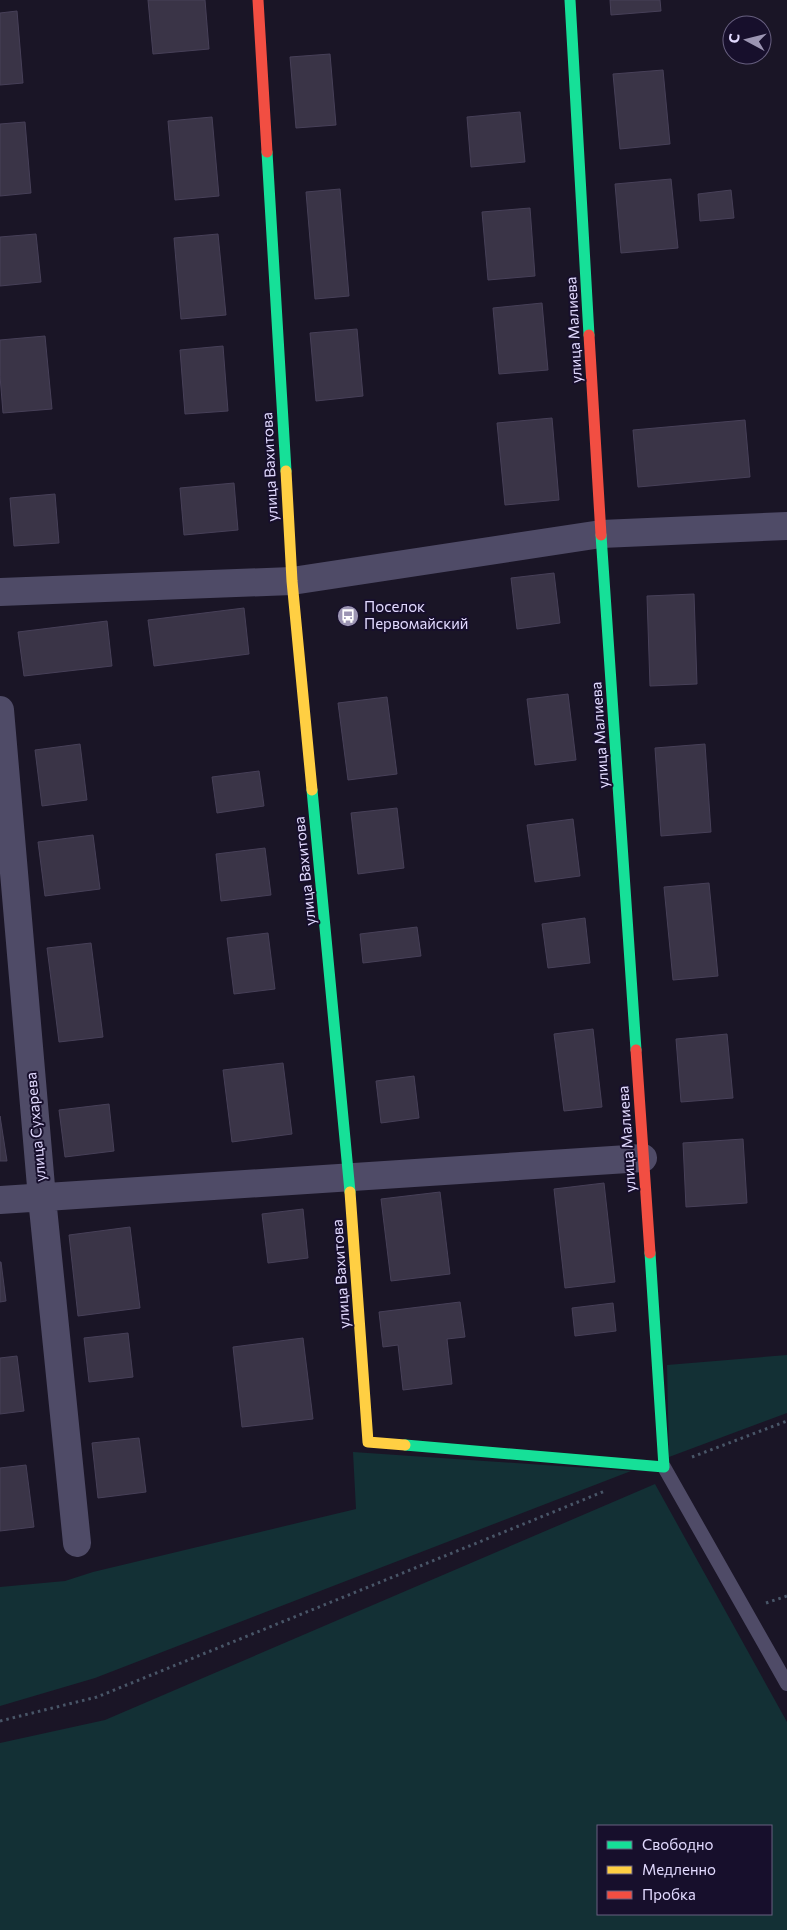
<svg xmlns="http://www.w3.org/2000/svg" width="787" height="1930" font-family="Commissioner,sans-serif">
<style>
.green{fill:#133035;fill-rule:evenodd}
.building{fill:#3a3447;stroke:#474058}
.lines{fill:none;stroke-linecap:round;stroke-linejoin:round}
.path{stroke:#495668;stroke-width:3;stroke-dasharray:2.5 4;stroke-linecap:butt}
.lane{stroke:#4f4b67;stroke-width:14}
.street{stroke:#4f4b67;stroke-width:28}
.fast{stroke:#16e098;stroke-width:11}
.slow{stroke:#ffcf43;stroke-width:11}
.jam{stroke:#f24e42;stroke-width:11}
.labels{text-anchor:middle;stroke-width:4;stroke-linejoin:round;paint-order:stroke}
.street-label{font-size:15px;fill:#e2daff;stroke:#170f2c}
.poi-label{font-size:15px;fill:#e2daff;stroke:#170f2c;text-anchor:start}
</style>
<rect width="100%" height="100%" fill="#1a1526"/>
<path class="green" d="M787 1355V1413L669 1457 667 1365Z
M353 1452 631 1471 95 1678 0 1706V1587L65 1581 93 1572 356 1509Z
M655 1484 787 1722V1930H0V1743L105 1720ZM771 1826V1914H598V1826Z"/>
<path class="building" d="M148 0H205L209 49 153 54Z
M610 0H660L661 11 611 15Z
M17 11 23 83 0 85V13Z
M330 54 336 125 296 128 290 57Z
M663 70 670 144 620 149 613 74Z
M520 112 525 162 471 167 467 117Z
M212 117 219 196 175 200 168 121Z
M25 122 31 193 0 196V124Z
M671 179 678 248 621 253 615 184Z
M340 189 349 296 315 299 306 192Z
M731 190 734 218 700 221 698 194Z
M530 208 535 276 488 280 482 212Z
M36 234 41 282 0 286V237Z
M218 234 226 315 181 319 174 238Z
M542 303 548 370 499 374 493 308Z
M357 329 363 396 316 401 310 333Z
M45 336 52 409 3 413 0 376V340Z
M223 346 228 411 185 414 180 350Z
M552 418 559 500 505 505 497 423Z
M745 420 750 477 638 487 633 430Z
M234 483 238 530 184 535 180 488Z
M55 494 59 543 14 546 10 498Z
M554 573 560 623 517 629 511 578Z
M694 594 697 684 650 686 647 596Z
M244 608 249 654 154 666 148 620Z
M107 621 112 666 24 676 18 632Z
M568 694 576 760 535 765 527 699Z
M387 697 397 774 348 780 338 703Z
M80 744 87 800 42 806 35 750Z
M705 744 711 832 661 836 655 748Z
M259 771 264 806 217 813 212 777Z
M397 808 404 868 358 874 351 813Z
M573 819 580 876 535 882 527 825Z
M93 835 100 889 45 896 38 842Z
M265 848 271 895 221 901 216 854Z
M709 883 718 976 673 980 664 887Z
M585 918 590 963 548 968 542 924Z
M417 927 421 956 363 963 360 934Z
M268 933 275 989 234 994 227 938Z
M91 943 103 1037 59 1042 47 948Z
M593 1029 602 1107 564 1111 554 1034Z
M727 1034 733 1098 681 1102 676 1039Z
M283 1063 292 1134 232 1142 223 1070Z
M414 1076 419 1118 381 1123 376 1081Z
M109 1104 114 1151 65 1157 59 1110Z
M0 1116 7 1161H0Z
M743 1139 747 1203 686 1207 683 1143Z
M604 1183 615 1282 565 1288 554 1189Z
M440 1192 450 1274 391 1281 381 1199Z
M303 1209 308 1258 268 1263 262 1214Z
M130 1227 140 1308 78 1316 69 1235Z
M0 1262H1L6 1301 0 1302Z
M460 1302 465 1337 447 1339 452 1384 403 1390 398 1345 383 1347 379 1312Z
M613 1303 616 1331 575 1336 572 1308Z
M128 1333 133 1377 89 1382 84 1338Z
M303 1338 313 1419 242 1427 233 1347Z
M17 1356 24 1411 0 1414V1358Z
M139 1438 146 1492 98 1498 92 1443Z
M26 1465 34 1527 0 1531V1468Z"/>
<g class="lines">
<path class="path" d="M692 1457 787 1421
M766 1603 787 1596
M0 1721 97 1697 605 1491"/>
<path class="lane" d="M664 1467 787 1684"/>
<path class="street" d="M0 592 292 581 601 534 787 526
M0 710 42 1198 77 1543
M0 1200 643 1158"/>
<path class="fast" d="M570 0 589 335
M267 152 286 471
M601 535 636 1050
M312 790 350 1192
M405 1445 664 1467 650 1253"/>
<path class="slow" d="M286 471 292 581 312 790
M350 1192 368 1442 405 1445"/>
<path class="jam" d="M258 0 267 152
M589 335 601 535
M636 1050 650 1253"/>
</g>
<defs>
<g id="bus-disc" transform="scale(1.125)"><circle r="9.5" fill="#9c95b3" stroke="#170f2c"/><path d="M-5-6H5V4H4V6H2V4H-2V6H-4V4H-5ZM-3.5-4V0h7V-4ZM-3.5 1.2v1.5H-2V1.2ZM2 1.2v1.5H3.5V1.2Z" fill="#fff"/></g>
</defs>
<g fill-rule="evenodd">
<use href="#bus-disc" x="348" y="616"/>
</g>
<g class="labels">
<g class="street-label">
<text transform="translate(574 330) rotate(-93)" y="5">улица Малиева</text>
<text transform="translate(270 467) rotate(-93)" y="5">улица Вахитова</text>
<text transform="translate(600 735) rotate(-94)" y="5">улица Малиева</text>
<text transform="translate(305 871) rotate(-96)" y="5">улица Вахитова</text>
<text transform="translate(36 1127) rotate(-95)" y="5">улица Сухарева</text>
<text transform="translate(627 1139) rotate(-94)" y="5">улица Малиева</text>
<text transform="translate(341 1274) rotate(-94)" y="5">улица Вахитова</text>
</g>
<g class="poi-label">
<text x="364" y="612">Поселок<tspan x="364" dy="17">Первомайский</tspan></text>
</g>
</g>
<rect x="597" y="1825" width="175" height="90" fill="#170f2c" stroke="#686080"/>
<rect x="607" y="1841" width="25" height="8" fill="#16e098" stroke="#686080"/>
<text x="642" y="1850" font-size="15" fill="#e2daff">Свободно</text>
<rect x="607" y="1866" width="25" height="8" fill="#ffcf43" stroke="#686080"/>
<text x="642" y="1875" font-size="15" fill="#e2daff">Медленно</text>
<rect x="607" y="1891" width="25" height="8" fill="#f24e42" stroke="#686080"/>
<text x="642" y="1900" font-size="15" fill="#e2daff">Пробка</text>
<g transform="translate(747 40) rotate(277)"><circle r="24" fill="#170f2c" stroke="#686080"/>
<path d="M0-4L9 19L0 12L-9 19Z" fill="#9c95b3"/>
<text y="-8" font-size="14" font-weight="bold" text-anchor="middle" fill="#e2daff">С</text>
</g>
</svg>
